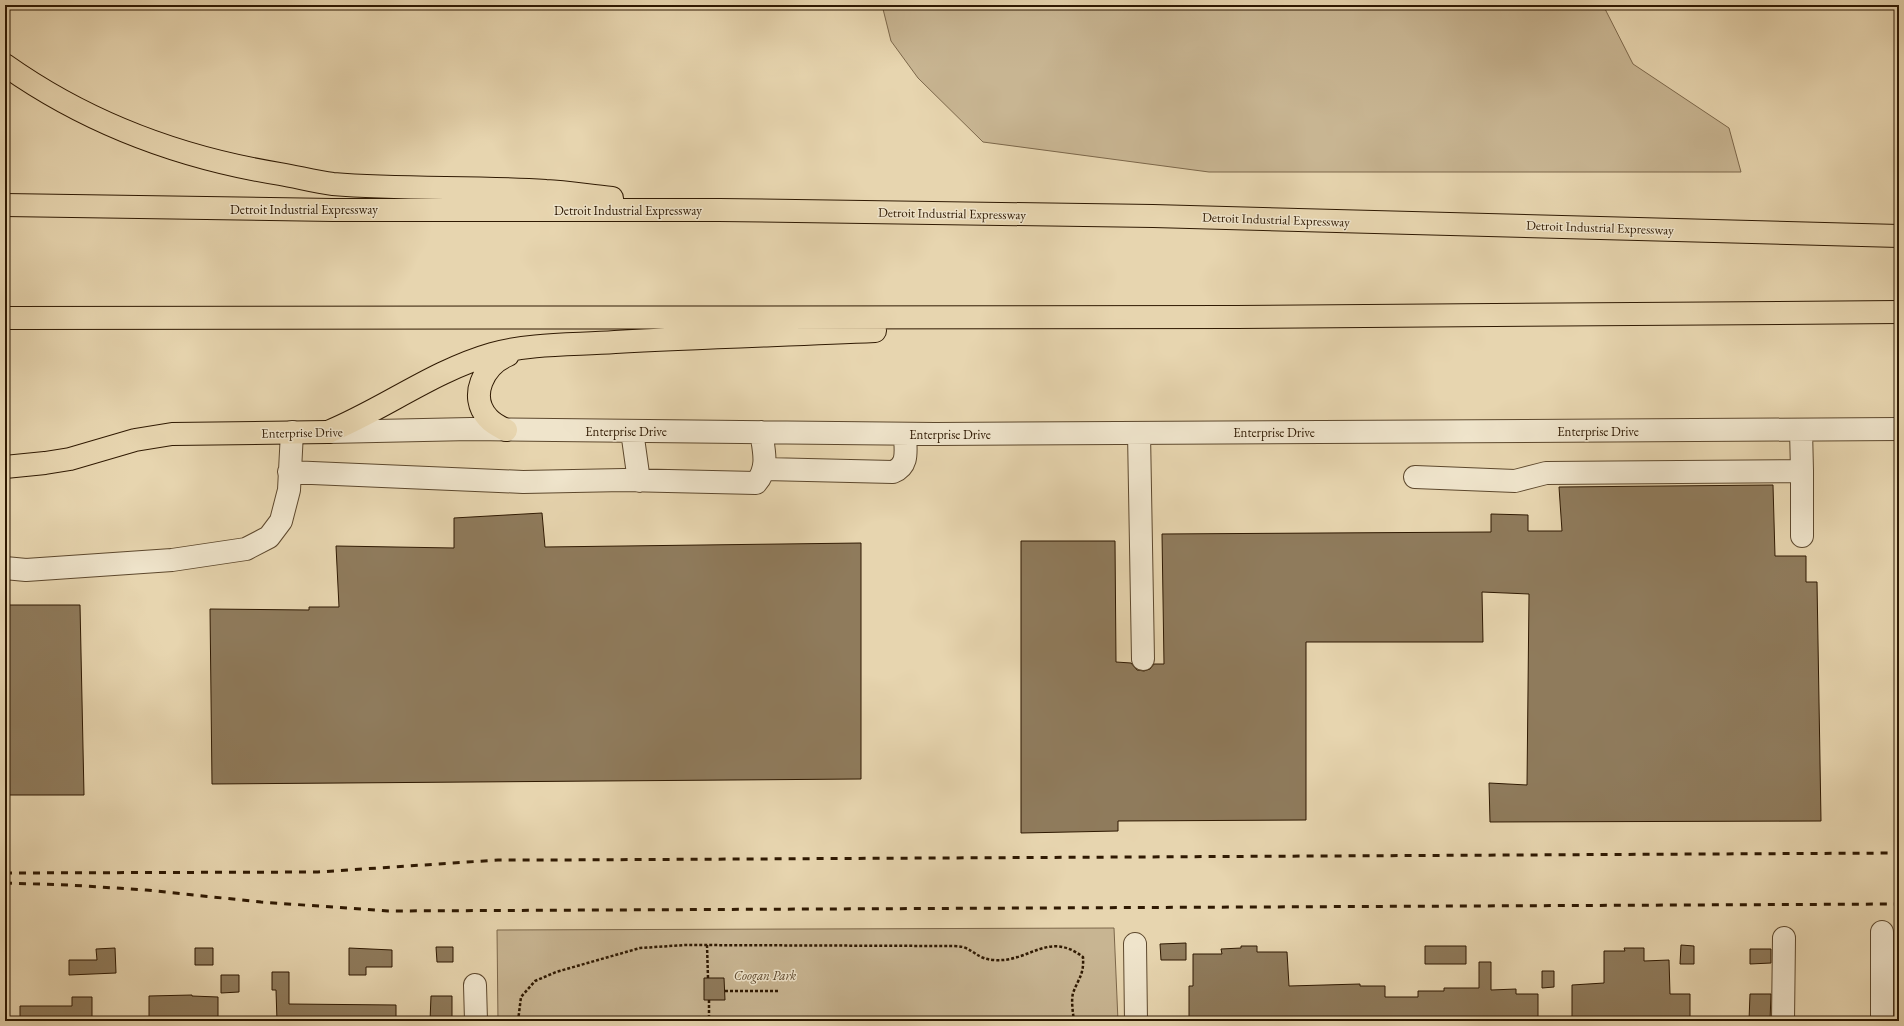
<svg xmlns="http://www.w3.org/2000/svg" width="1904" height="1026" font-family="'EB Garamond',serif">
<style>
.green{fill:#c8b592;stroke:#7c674a}
.building{fill:#8f7b5c;stroke:#2f1902}
.lines{fill:none;stroke-linecap:round;stroke-linejoin:round}
.minor-casing{stroke:#5d482d;stroke-width:24}
.major-casing{stroke:#2f1902;stroke-width:24}
.highway-casing{stroke:#2f1902;stroke-width:24}
.path{stroke:#2f1902;stroke-width:2.5;stroke-dasharray:3 2;stroke-linecap:butt}
.minor{stroke:#efe4cb;stroke-width:22}
.major{stroke:#e7d5af;stroke-width:22}
.highway{stroke:#e7d5af;stroke-width:22}
.rail{stroke:#2f1902;stroke-width:3;stroke-dasharray:7 7;stroke-linecap:butt}
.labels{text-anchor:middle;stroke-width:3;stroke-linejoin:round;paint-order:stroke}
.street-label{font-size:13px;fill:#2f1902;stroke:#efe4cb}
.park-label{font-size:13px;font-style:italic;fill:#5d482d;stroke:#efe4cb}
</style>
<rect width="100%" height="100%" fill="#e7d5af"/>
<filter id="stains"><feTurbulence type="fractalNoise" baseFrequency=".005" numOctaves="4"/><feColorMatrix values="0 0 0 0 .2 0 0 0 0 .09 0 0 0 0 .02 0 0 0 .5 -.17"/></filter>
<radialGradient id="worn" r=".72"><stop offset=".6" stop-color="#630" stop-opacity="0"/><stop offset="1" stop-color="#630" stop-opacity=".3"/></radialGradient>
<path class="green" d="M882 5H1603L1633 64 1729 128 1741 172H1209L983 142 918 78 891 41Z
M1114 928 1118 1021H498L497 930Z"/>
<path class="building" d="M1773 485 1775 556H1806V582H1817L1821 821 1490 822 1489 783 1527 785 1529 594 1482 592 1483 642H1306V820L1118 821V831L1021 833V541H1115L1116 662 1131 663 1137 670 1144 671 1150 669 1154 664H1164L1162 534 1491 532V514L1528 515V531H1562L1559 487Z
M542 513 545 547 861 543V779L212 784 210 609 309 610V607H339L336 546 454 548V518Z
M5 605H80L84 795H5Z
M1186 943V960H1161L1160 944Z
M1681 945 1694 946V964H1680Z
M1241 946H1257V952H1287L1289 986 1360 984V986H1385V997H1418V991H1444V988H1479V962H1491V990L1516 989V994H1538V1021H1189V986H1193V954H1222L1221 949 1241 948Z
M1425 946H1466V964H1425Z
M436 947H453V962H437Z
M115 948 116 973 69 975V960H97L96 949Z
M195 948H213V965H195Z
M349 948 392 950V967H366V975H349Z
M1624 948H1644V961L1669 960 1670 994H1690V1017L1659 1018V1021H1572V985L1604 983V951H1625Z
M1750 949H1771V963L1750 964Z
M1542 971H1554V987L1542 988Z
M272 972H289V1004L396 1005V1021H277L276 990H272Z
M221 975H239V992L221 993Z
M704 978H724L725 1000H704Z
M1750 994H1771L1770 1021H1749Z
M192 995V996L218 997V1021H149V996Z
M431 996H452V1021H430Z
M72 997H92V1021H20V1006H72Z"/>
<g class="lines">
<g class="minor-casing">
<path id="minor" d="M632 431 639 481
M328 432 471 429 935 434 1899 429
M1139 433 1143 659
M765 469 893 472C910 465 905 449 905 434
M289 472 523 482 624 480 756 483C769 468 764 451 761 432
M1415 477 1515 481 1546 473 1802 471 1801 430
M1802 536V471
M5 568 26 570 172 560 246 549 269 537 281 521 289 490 292 432
M1882 932V1021
M1135 944 1136 1021
M475 985 476 1021
M1783 1021 1784 938"/>
</g>
<g class="major-casing">
<path id="major" d="M5 467 45 463 70 459 135 440 172 434 328 432"/>
</g>
<g class="highway-casing">
<path id="highway" d="M5 65C87 123 181 158 280 174 298 177 315 182 333 184 404 190 475 186 546 191 568 192 590 196 612 198
M5 205 333 210H719L1153 216 1899 236
M5 318 1236 317 1899 312
M506 430C500 427 493 424 488 418 468 396 484 365 508 355
M328 432C384 409 433 371 492 354 531 343 575 345 615 342 702 337 788 335 875 331"/>
</g>
<path class="path" d="M707 945 708 978
M725 991H778
M709 1000V1021
M518 1021 521 997 535 981 556 972 640 948 685 945 947 946C952 946 958 946 963 947 975 951 978 959 994 960 1029 963 1048 930 1083 957 1084 975 1079 977 1073 993 1071 1001 1073 1013 1074 1021"/>
<use href="#minor" class="minor"/>
<use href="#major" class="major"/>
<use href="#highway" class="highway"/>
<path class="rail" d="M5 873 318 872 498 860H551L1899 853
M5 883 69 885 146 890 261 902 388 911 1899 904"/>
</g>
<g class="labels">
<g class="street-label">
<text x="304" y="214">Detroit Industrial Expressway</text>
<text x="628" y="215">Detroit Industrial Expressway</text>
<text transform="translate(952 213) rotate(1)" y="5">Detroit Industrial Expressway</text>
<text transform="translate(1276 219) rotate(2)" y="5">Detroit Industrial Expressway</text>
<text transform="translate(1600 227) rotate(2)" y="5">Detroit Industrial Expressway</text>
<text x="626" y="436">Enterprise Drive</text>
<text x="1598" y="436">Enterprise Drive</text>
<text transform="translate(302 432) rotate(-1)" y="5">Enterprise Drive</text>
<text x="1274" y="437">Enterprise Drive</text>
<text x="950" y="439">Enterprise Drive</text>
</g>
<g class="park-label">
<text x="765" y="980">Coogan Park</text>
</g>
</g>
<rect width="1904" height="1026" fill="none" stroke="#e7d5af" stroke-width="20"/>
<rect x="6" y="6" width="1892" height="1014" fill="none" stroke="#2f1902" stroke-width="2"/>
<rect x="10" y="10" width="1884" height="1006" fill="none" stroke="#2f1902"/>
<rect width="100%" height="100%" filter="url(#stains)"/>
<rect width="100%" height="100%" fill="url(#worn)"/>
</svg>
